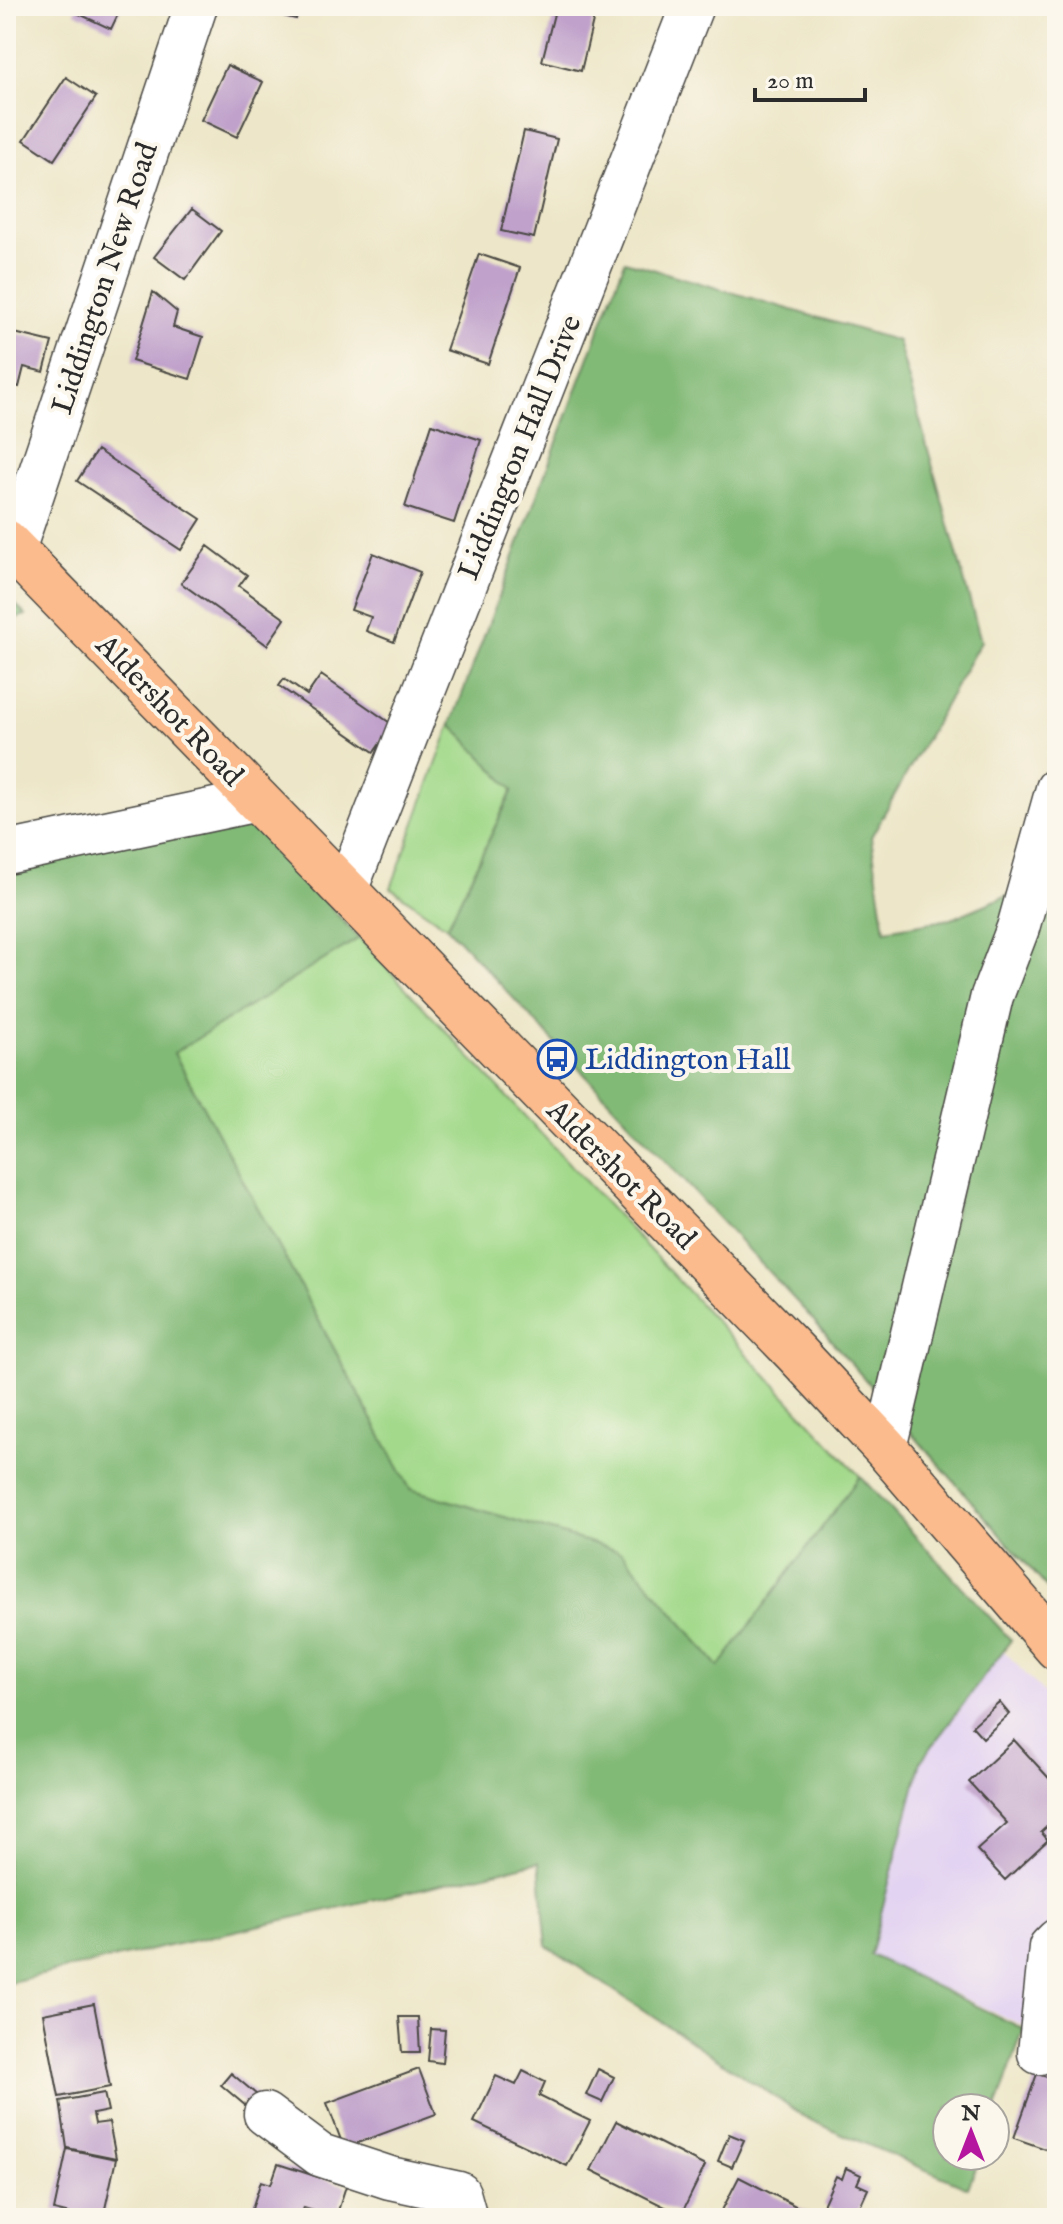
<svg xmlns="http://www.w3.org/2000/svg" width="1063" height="2224" font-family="'IM FELL English',serif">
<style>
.built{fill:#e3d3f2}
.green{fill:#a2d98a;stroke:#66825a;stroke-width:2}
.forest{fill:#81b976;stroke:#567250;stroke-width:2}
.building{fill:#c0a1cb}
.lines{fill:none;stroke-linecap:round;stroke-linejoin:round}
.minor-casing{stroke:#484743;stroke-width:45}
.major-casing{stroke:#484743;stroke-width:47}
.minor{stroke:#fff;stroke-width:42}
.major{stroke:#fbbb8c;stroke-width:44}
.labels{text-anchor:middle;stroke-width:8;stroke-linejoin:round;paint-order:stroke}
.street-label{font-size:30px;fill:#2b2b2b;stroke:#fbf7ec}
.transit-label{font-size:30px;fill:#164399;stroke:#fbf7ec;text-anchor:start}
</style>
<rect width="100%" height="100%" fill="#fbf7ec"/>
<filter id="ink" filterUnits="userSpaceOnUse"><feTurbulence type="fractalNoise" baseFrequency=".0125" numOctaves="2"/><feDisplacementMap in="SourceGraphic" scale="16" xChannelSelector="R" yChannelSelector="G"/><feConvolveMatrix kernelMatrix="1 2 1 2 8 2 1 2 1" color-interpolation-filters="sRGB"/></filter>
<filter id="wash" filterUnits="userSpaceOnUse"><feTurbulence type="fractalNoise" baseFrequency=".006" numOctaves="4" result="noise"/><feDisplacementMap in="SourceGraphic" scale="32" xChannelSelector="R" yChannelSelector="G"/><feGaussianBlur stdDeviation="1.8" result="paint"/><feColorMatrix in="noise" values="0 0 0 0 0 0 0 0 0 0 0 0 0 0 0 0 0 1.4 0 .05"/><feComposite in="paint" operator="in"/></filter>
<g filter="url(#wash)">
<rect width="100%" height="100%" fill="#ede6c8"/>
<path class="built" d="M1003 1650 1057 1707V2041L870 1955 921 1761Z"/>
<path class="green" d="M451 724 513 789 447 927 391 888Z
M359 938 860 1476 719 1667 621 1552 410 1489 173 1053Z"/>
<path class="forest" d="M625 261 898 341 981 641 871 837 885 930 951 919 1018 891 889 1407 808 1314 447 927 513 790 451 724Z
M6 595 26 615 6 621Z
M250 820 359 938 174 1053 410 1489 622 1552 719 1667 860 1476 1011 1640 921 1761 870 1955 1024 2029 995 2112V2108H947V2156H980L968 2188 808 2119 547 1946 539 1862 6 1983V865Z
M1057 885V1599L901 1421 1037 895Z"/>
<g id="blocks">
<path class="building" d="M78 6H122L111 29 75 12Z
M258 6H299L296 19 257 10Z
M556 6 594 17 581 71 542 61Z
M227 65 263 82 237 137 201 120Z
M66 77 96 97 54 160 24 140Z
M524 131 557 139 534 238 501 231Z
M192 209 221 231 185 280 154 257Z
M479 254 520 268 488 364 446 350Z
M153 292 177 312 173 327 203 337 190 379 132 361Z
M6 331 52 342 44 372 24 367 19 387 6 384Z
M432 424 481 440 454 523 405 507Z
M97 450 201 519 181 550 77 481Z
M208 546 247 575 239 586 285 619 267 645 181 583Z
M373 553 420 572 394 642 366 631 371 617 351 610Z
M321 675 393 725 374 752 279 686 284 679 307 695Z
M999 1702 1009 1714 983 1738 972 1726Z
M1014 1740 1057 1787V1817L1041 1832 1048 1840 1005 1880 977 1850 1007 1823 969 1782Z
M94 2004 110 2087 59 2097 43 2014Z
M399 2017H418L420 2053H402Z
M431 2029 445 2030 442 2063 428 2061Z
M419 2069 436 2114 344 2148 327 2103Z
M598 2069 614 2077 602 2102 586 2095Z
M523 2071 545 2082 539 2096 590 2121 567 2166 474 2122 496 2076 516 2085Z
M231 2073 269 2105 259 2117 221 2085Z
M1037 2074 1057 2080V2153L1014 2138Z
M104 2093 108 2111 93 2114 95 2124 109 2122 116 2158 67 2148 60 2101Z
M616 2121 705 2166 681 2215 591 2170Z
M729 2134 744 2140 732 2167 718 2161Z
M67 2149 116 2159 103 2218H69L70 2214 54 2210Z
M278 2164 346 2186 336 2217 304 2207 301 2218H249L261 2181 271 2184Z
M846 2168 861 2175 857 2184 868 2189 855 2218H835L838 2212 823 2205 836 2176 842 2179Z
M739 2177 819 2218H718Z"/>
</g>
</g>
<g filter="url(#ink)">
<use href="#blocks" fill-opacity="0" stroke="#484743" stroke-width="2"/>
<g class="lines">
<g class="minor-casing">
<path id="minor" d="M14 550 196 6
M6 853 258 800
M347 888 692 6
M885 1448 992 996 1018 928 1057 789
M1039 2053 1050 1947 1057 1940
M265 2114 320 2155 390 2178 459 2193 466 2218"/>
</g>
<g class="major-casing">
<path id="major" d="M6 542 795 1352 885 1448 1057 1648"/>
</g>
<use href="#minor" class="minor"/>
<use href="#major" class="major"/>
</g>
</g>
<defs>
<g id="bus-ring" transform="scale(2)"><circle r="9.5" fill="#fbf7ec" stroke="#1a4fb4" stroke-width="1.5"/><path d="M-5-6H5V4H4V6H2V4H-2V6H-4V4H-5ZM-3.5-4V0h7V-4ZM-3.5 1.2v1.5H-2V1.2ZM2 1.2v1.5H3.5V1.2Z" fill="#1a4fb4"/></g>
</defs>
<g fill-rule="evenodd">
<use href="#bus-ring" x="557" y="1059"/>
</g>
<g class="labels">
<g class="street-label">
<text transform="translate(104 278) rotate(-72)" y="10">Liddington New Road</text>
<text transform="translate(519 447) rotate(-68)" y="10">Liddington Hall Drive</text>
<text transform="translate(170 710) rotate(46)" y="10">Aldershot Road</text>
<text transform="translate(622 1174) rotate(45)" y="10">Aldershot Road</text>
</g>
<g class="transit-label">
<text x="585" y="1069">Liddington Hall</text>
</g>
</g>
<rect width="1063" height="2224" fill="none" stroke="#fbf7ec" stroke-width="32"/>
<g transform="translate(971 2132)"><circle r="38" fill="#fbf7ec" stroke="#a8a59f" stroke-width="2"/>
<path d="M0-6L14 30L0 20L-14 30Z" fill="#b5179e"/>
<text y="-12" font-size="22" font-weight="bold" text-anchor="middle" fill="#2b2b2b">N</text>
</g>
<path d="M755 88v12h110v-12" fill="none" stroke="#2b2b2b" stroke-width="4"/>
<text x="767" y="88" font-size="24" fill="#2b2b2b" stroke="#fbf7ec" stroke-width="6" paint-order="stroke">20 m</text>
</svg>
